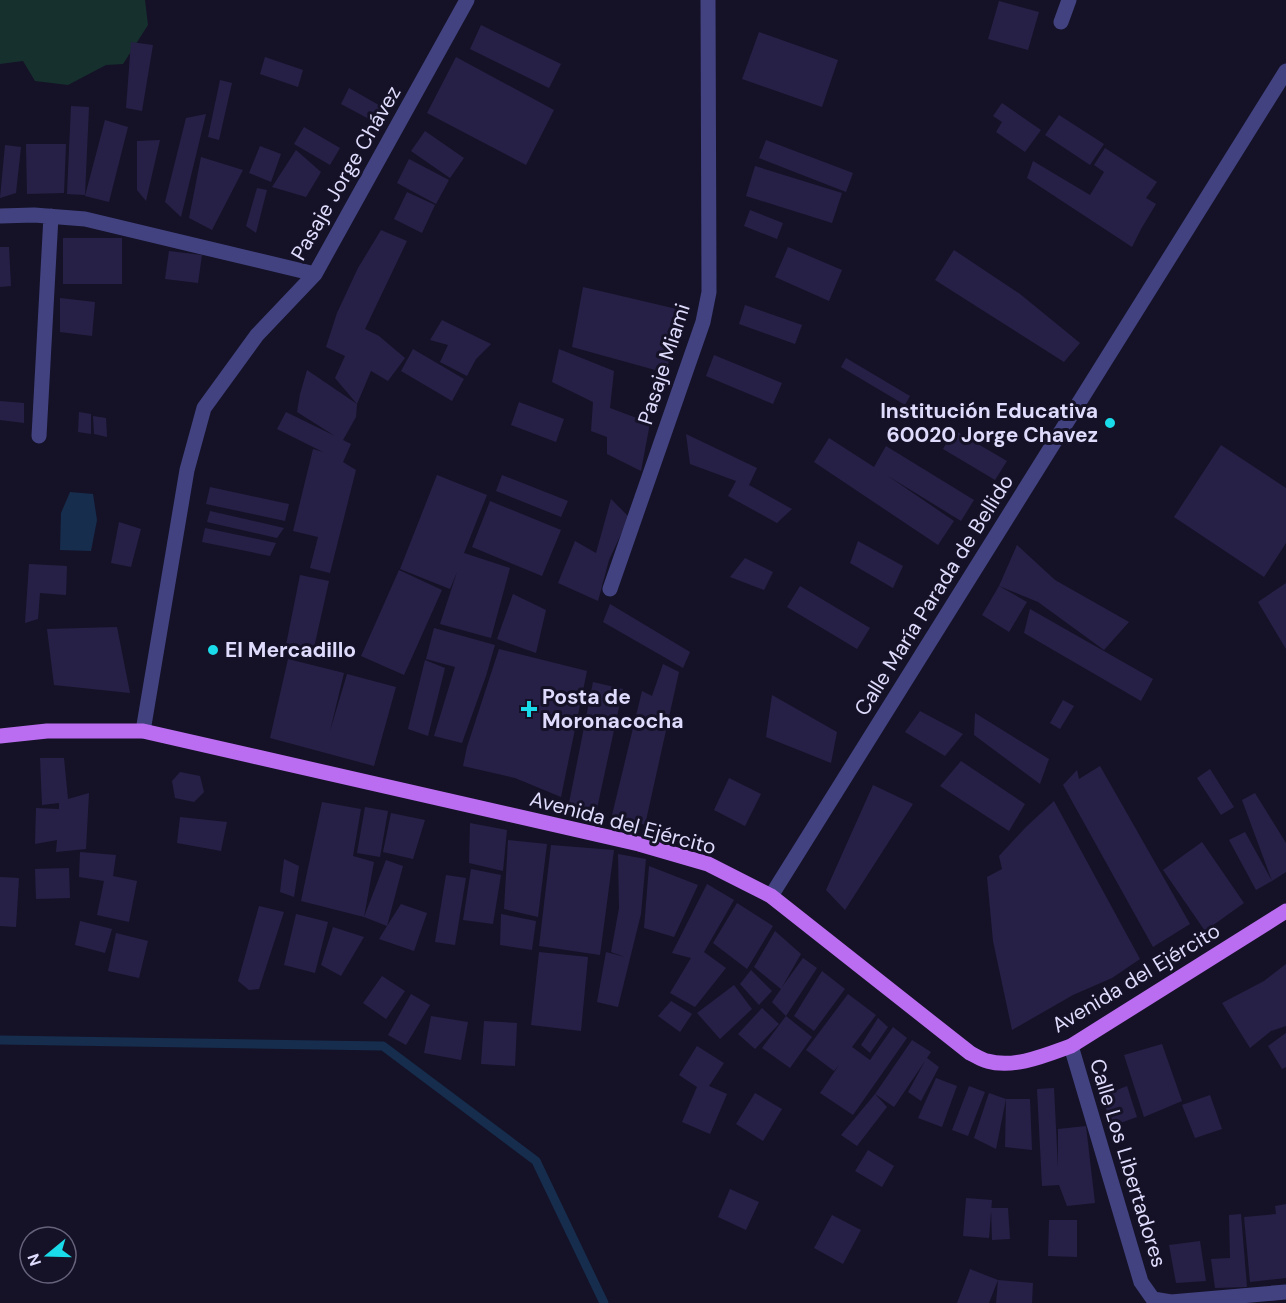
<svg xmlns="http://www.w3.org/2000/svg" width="1286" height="1303" font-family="'DM Sans',sans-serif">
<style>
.green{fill:#16302e}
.water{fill:#162d4d}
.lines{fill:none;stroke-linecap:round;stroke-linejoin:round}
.stream{stroke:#162d4d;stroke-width:9}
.building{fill:#262046}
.minor{stroke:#424281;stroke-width:15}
.major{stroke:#bb6df1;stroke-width:15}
.poi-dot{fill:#1adbe9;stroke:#151227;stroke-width:2}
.labels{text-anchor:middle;stroke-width:6;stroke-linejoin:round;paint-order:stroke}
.street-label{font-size:21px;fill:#dedbfc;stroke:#151227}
.poi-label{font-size:21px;font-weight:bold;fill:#dedbfc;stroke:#151227;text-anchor:start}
</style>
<rect width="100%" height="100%" fill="#151227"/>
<path class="green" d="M0 0H145L148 25 123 64 106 65 68 85 35 81 23 61 0 64Z"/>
<path class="water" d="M70 492 93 494 97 520 91 551 60 550 61 513Z"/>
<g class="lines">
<path class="stream" d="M0 1040 383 1046 536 1161 604 1303"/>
</g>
<path class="building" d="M999 1 1039 12 1028 50 988 39Z
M481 25 561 64 549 88 470 49Z
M759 32 838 60 822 107 742 79Z
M131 42 153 45 142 111 126 108Z
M265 57 303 70 298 87 260 74Z
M456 57 554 110 526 165 427 113Z
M220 80 232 83 219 140 208 137Z
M349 88 384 108 382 126 341 104Z
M1002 103 1041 130 1025 152 996 132 1002 122 993 116Z
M71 106 89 107 85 195 67 194Z
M206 114 181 217 165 202 186 118Z
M1059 115 1104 144 1090 165 1045 135Z
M105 120 128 127 109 202 85 196Z
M304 127 340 148 330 165 294 144Z
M425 131 464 158 450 178 411 151Z
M160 140 146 201 137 190V141Z
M766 140 853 173 846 192 759 158Z
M26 144H66L64 193 27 194Z
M5 145 21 147 16 193 0 198Z
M260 146 281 154 271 182 249 173Z
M1105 148 1157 182 1146 198 1156 204 1141 229 1132 247 1027 178 1033 161 1090 195 1104 172 1094 165Z
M296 150 321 172 306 197 272 187Z
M201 157 243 170 212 230 189 218Z
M409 159 449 180 436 204 397 183Z
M755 166 842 193 832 223 746 196Z
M257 188 267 190 256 233 246 226Z
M407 192 435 205 422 233 394 219Z
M750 210 783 223 777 239 744 226Z
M381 230 407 241 365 329 379 336 405 358 388 381 371 371 357 404 356 417 343 440 351 444 343 462 356 470 330 573 310 568 318 537 293 531 313 449 323 452 277 429 286 412 335 436 297 412 300 394 307 370 357 404 335 378 345 356 326 347 337 313 358 268Z
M63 238H122V284H63Z
M0 247H9L11 286 0 287Z
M788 247 842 270 829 301 775 277Z
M954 250 1020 294 1080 343 1064 362 935 280Z
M169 251 202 255 198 283 165 279Z
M583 287 681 310 666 373 572 347Z
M60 298 95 302 92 336 60 332Z
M745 305 802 325 795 344 739 324Z
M442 320 491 344 476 359 467 376 440 362 448 345 430 340Z
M413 349 464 379 452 401 401 371Z
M559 349 614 371 610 408 650 423 641 471 607 454V437L591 431 593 402 552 382Z
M714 355 782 383 773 404 706 376Z
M846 358 910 396 905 405 841 367Z
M0 401 24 403V423L0 420Z
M519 402 564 419 556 442 511 425Z
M79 412 91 414V434L78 432Z
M93 416 106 418 107 437 94 434Z
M954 430 1007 461 995 480 943 449Z
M686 434 757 468 749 485 792 509 777 523 728 496 736 481 690 464Z
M829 438 874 467 886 446 974 500 961 521 888 476 954 521 938 545 814 462Z
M1221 445 1286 488V543L1264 577 1174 517Z
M437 475 487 495 464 553 510 568 491 638 440 624 457 572 450 589 400 569Z
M502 475 568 501 561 517 496 491Z
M210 487 289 504 285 521 206 504Z
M611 499 629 517 609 560 598 601 558 583 575 541 596 553Z
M490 501 561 530 542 576 472 547Z
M210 511 284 528 277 538 207 522Z
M119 522 141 529 131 567 111 563Z
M205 528 276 543 270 556 202 542Z
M858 541 903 566 893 588 850 563Z
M1017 545 1055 580 1129 622 1104 650 1038 602 999 586 1027 602 1009 632 982 615 999 586Z
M745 558 773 572 764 590 730 577Z
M29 564 67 566 66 595 40 593 38 619 25 623Z
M399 570 442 590 404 675 361 656Z
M300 575 329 581 313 652 286 645Z
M1286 583V649L1258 602Z
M800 586 870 628 857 649 787 607Z
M513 594 546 610 536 653 497 639Z
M610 604 690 652 683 668 603 622Z
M1030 609 1153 679 1141 701 1024 633Z
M117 627 130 693 54 685 47 629Z
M434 628 495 645 486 676 462 743 434 736 455 667 426 659Z
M499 649 587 671 561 797 515 778 463 766 467 747Z
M288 659 344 673 330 731 347 674 396 687 374 766 270 738Z
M425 660 445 668 428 736 408 729Z
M663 664 679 672 645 825 612 815 642 691 652 696Z
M593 682 623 689 596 813 568 808Z
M772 695 837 732 831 763 766 737Z
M1063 700 1074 706 1060 729 1050 723Z
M920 711 963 734 945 756 905 732Z
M975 713 1049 759 1040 784 974 735Z
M40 758H64L68 799 89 793 86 849 56 852 57 840 35 844 36 808 59 809V803L42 805Z
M961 761 1025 804 1009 831 940 786Z
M1100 766 1190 924 1153 947 1063 785 1077 770 1079 779Z
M1210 769 1234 807 1221 815 1197 778Z
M180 772 200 776 204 792 194 802 175 798 172 781Z
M729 778 761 794 745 826 714 810Z
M873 785 913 804 845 910 826 890Z
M1255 793 1286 843V872L1272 881 1242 800Z
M1054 801 1140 959 1112 978 1073 995 1012 1030 993 941 987 877 1002 869 999 856 1026 827Z
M322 802 361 809 353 856 374 862 364 917 386 860 403 866 387 926 401 904 427 913 414 951 379 939 387 926 364 917 301 901Z
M365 807 388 811 380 857 357 853Z
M391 813 425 820 413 859 383 852Z
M180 817 227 822 221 851 177 843Z
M470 823 507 830 503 871 469 863Z
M1245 832 1272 881 1256 890 1229 840Z
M508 840 547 844 538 917 504 909Z
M1202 842 1244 903 1205 931 1163 870Z
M551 845 614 850 600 955 539 946Z
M80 852 116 855 113 876 137 881 129 922 97 915 104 881 79 877Z
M618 854 646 859 641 914 618 1007 597 1002 606 952 625 957 611 952 619 908Z
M284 859 299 866 294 897 280 892Z
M649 866 698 885 674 937 644 928Z
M69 868 70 898 36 899 35 869Z
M471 869 501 875 493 924 463 920Z
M446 875 466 878 455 945 435 942Z
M0 877 19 878 16 927 0 926Z
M707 884 734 900 704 952 726 968 695 1007 670 993 691 958 672 953Z
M737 903 773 926 747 969 713 943Z
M259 906 284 912 259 989 249 990 238 981Z
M296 914 328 922 315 973 284 965Z
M501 914 536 921 532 950 500 945Z
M80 921 112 929 105 953 75 945Z
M333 927 364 937 341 976 321 965Z
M775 931 801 954 782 987 803 958 817 968 786 1016 772 1002 781 989 754 967Z
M116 933 148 941 139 978 108 971Z
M539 952 588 957 581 1031 531 1025Z
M1286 964V1026L1271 1031 1250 1048 1222 1003 1264 981Z
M751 970 772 991 759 1005 740 984Z
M822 971 845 989 814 1031 794 1016Z
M382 976 405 991 386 1019 363 1003Z
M734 985 752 1009 720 1039 697 1013Z
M411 994 430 1005 406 1045 388 1035Z
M848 994 876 1015 852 1047 870 1060 893 1027 907 1038 853 1115 820 1093 839 1065 834 1071 806 1050Z
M671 1001 692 1014 680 1032 658 1016Z
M762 1008 779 1024 755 1049 738 1034Z
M431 1016 468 1022 461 1060 424 1053Z
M786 1016 812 1037 790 1068 762 1048Z
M878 1018 888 1027 870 1053 861 1045Z
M484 1021 517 1023 515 1066 481 1064Z
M1286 1033V1067L1282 1069 1268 1046Z
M912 1040 931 1052 927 1058 939 1067 921 1101 908 1092 925 1061 894 1107 875 1094Z
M1162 1044 1182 1101 1144 1117 1124 1055Z
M697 1046 724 1063 709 1086 727 1094 710 1134 682 1122 697 1087 679 1075Z
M936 1078 957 1086 942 1127 918 1118Z
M969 1086 985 1092 968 1136 952 1130Z
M1127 1086 1137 1117 1112 1126 1102 1096Z
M1054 1088 1058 1168V1129L1086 1126 1095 1203 1067 1206 1059 1185 1042 1186 1037 1089Z
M755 1093 782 1109 763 1141 736 1124Z
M989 1093 1006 1099 996 1149 974 1138Z
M875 1094 887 1107 857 1146 841 1135Z
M1210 1095 1222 1129 1195 1138 1182 1105Z
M1006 1099H1030L1032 1150 1005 1147Z
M868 1150 894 1166 882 1187 855 1171Z
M730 1189 759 1202 746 1230 718 1217Z
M966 1198 992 1200 989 1238 963 1236Z
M1286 1204V1278L1250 1282 1244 1217 1276 1214 1275 1206Z
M991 1208H1008L1010 1239 992 1240Z
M1241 1214 1247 1287 1215 1288 1211 1259 1230 1258 1229 1215Z
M832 1215 861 1230 843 1264 814 1248Z
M1049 1220H1077V1257L1048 1256Z
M1200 1241 1206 1281 1176 1283 1169 1245Z
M970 1269 998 1280 1033 1283 1032 1303H996L998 1280 989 1303H957Z"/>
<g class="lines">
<path class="minor" d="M1061 22 1069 0
M0 216 34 215 85 219 315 274
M39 436 51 216
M610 589 703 322 709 292 708 0
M143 731 187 470 204 408 257 335 315 274 467 0
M771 896 1286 71
M1071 1046 1141 1282 1153 1299 1171 1302 1286 1292"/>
<path class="major" d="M0 736 47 731H143L639 844 708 864 771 896 970 1053C976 1056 982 1060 987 1061 1014 1069 1046 1055 1071 1046L1286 911"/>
</g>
<g class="poi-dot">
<circle cx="1110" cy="423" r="6"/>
<circle cx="213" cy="650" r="6"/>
<path d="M526 700h6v6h6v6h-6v6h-6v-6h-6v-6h6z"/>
</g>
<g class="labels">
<g class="street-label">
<text transform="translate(346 173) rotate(-60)" y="7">Pasaje Jorge Chávez</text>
<text transform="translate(664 364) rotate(-72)" y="7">Pasaje Miami</text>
<text transform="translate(934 595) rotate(-58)" y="7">Calle María Parada de Bellido</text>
<text transform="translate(623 823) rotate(15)" y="7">Avenida del Ejército</text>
<text transform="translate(1136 978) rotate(-31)" y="7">Avenida del Ejército</text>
<text transform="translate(1128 1163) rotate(73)" y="7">Calle Los Libertadores</text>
</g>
<g class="poi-label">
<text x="1098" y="418" text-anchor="end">Institución Educativa<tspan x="1098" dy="24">60020 Jorge Chavez</tspan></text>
<text x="225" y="657">El Mercadillo</text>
<text x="542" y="704">Posta de<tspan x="542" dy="24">Moronacocha</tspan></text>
</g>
</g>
<g transform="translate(48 1255) rotate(251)"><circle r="28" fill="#151227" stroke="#65627c" stroke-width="1.5"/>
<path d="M0-4.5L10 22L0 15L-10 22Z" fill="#1adbe9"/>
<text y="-9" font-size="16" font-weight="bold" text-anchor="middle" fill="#dedbfc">N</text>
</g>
</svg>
